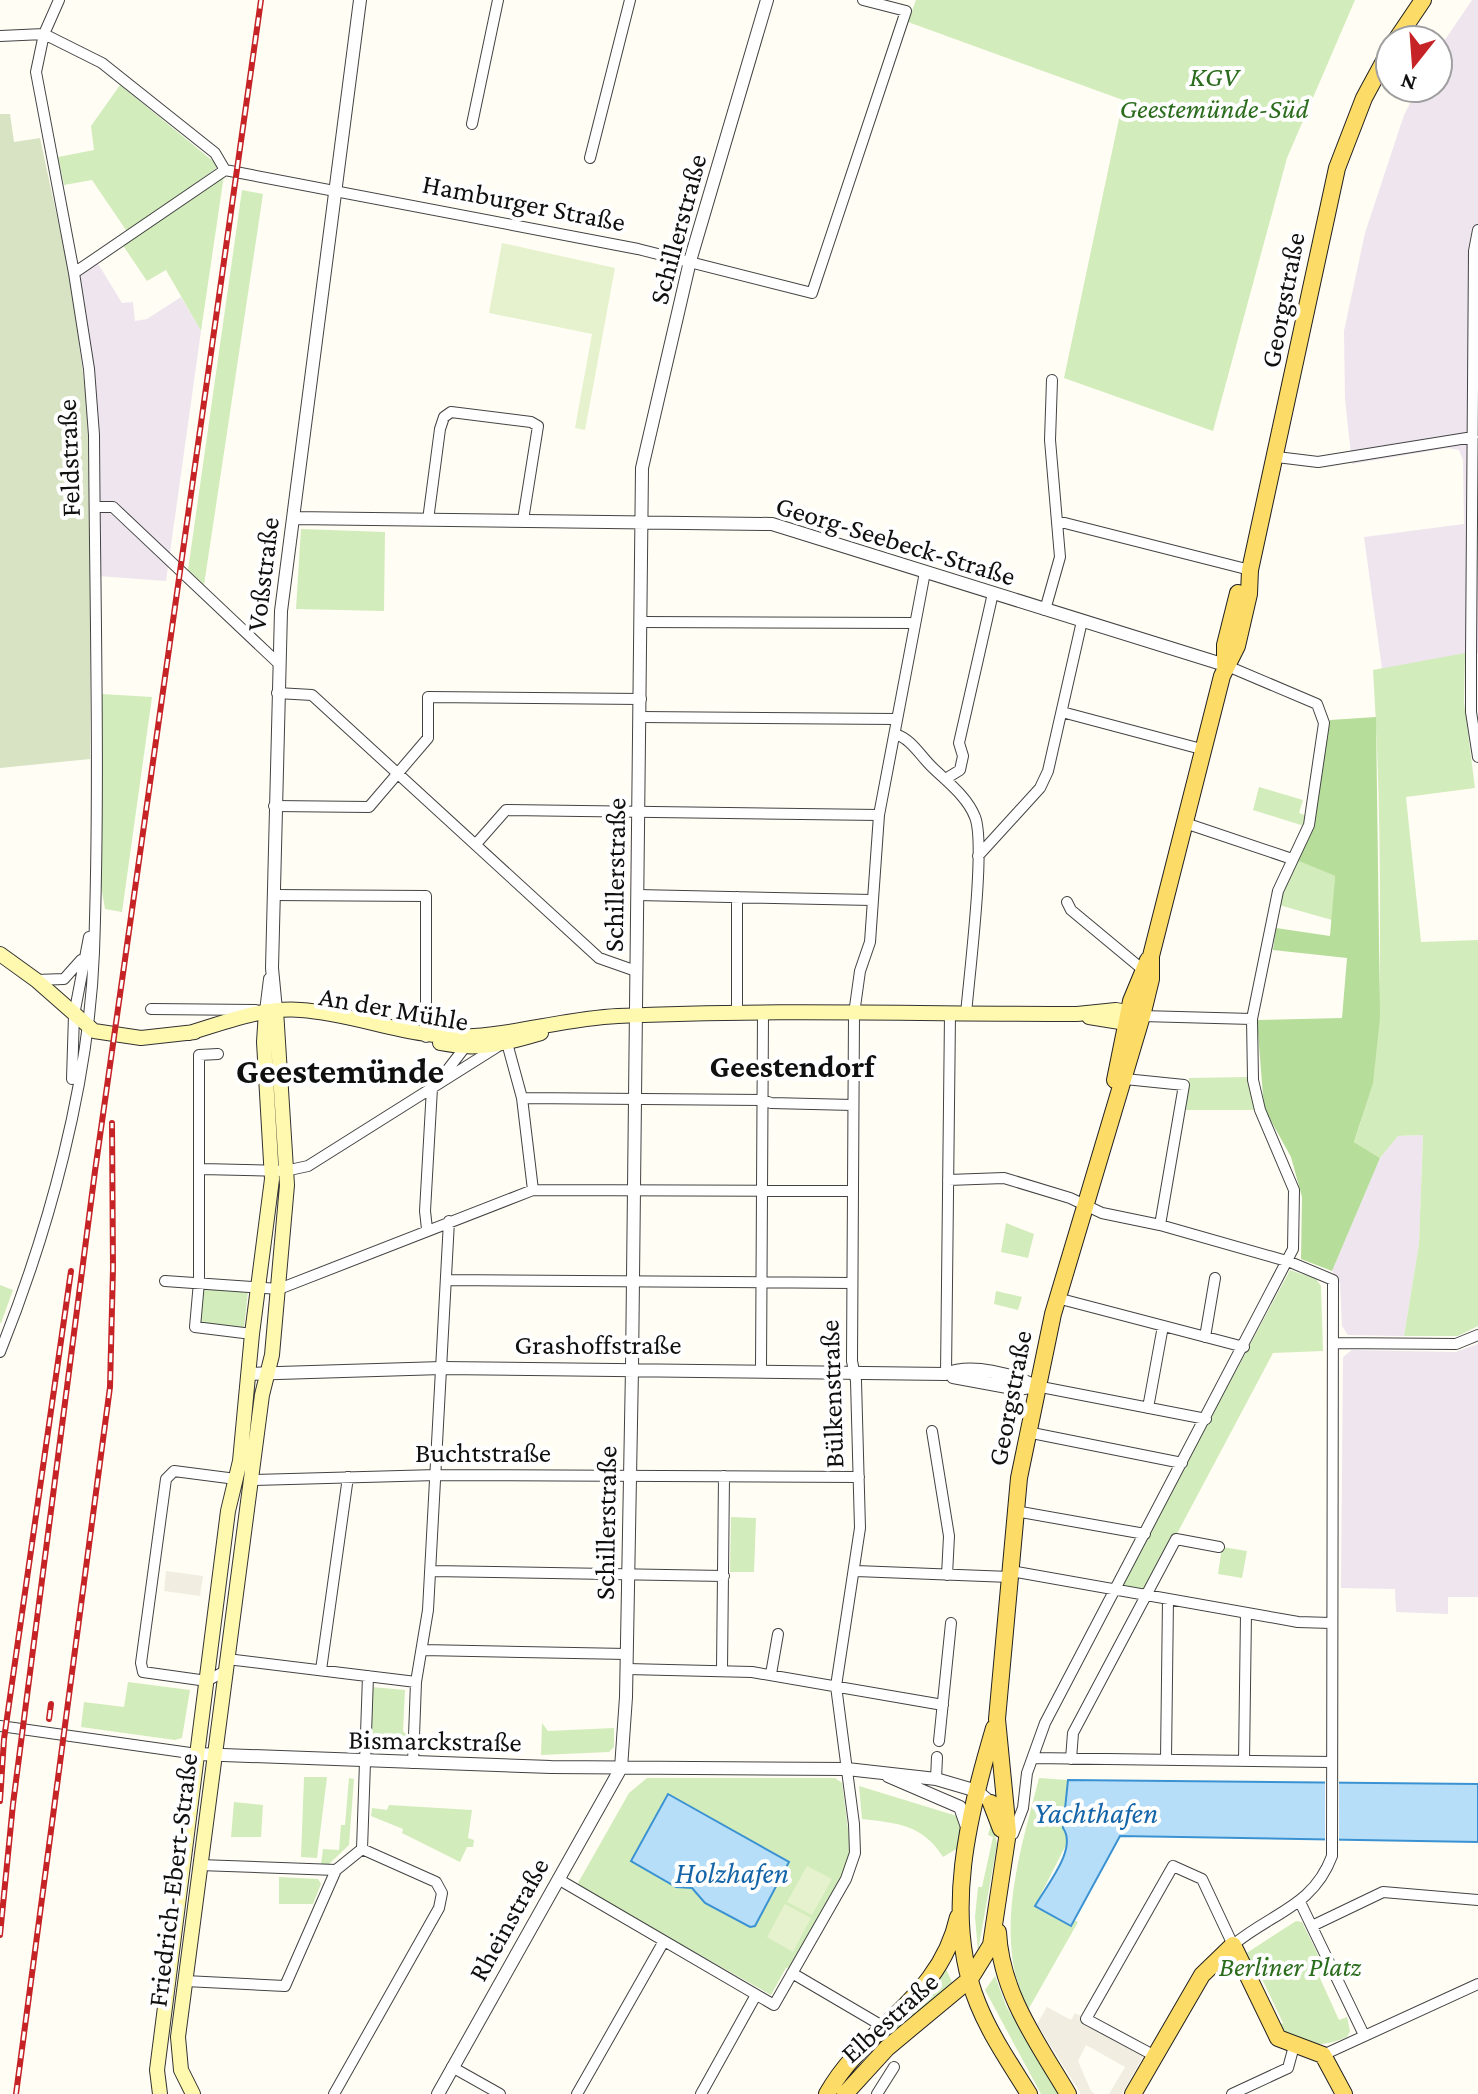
<svg xmlns="http://www.w3.org/2000/svg" width="1478" height="2094" font-family="'Crimson Pro',serif">
<style>
.industrial{fill:#eee5ef}
.green{fill:#d3ecbb}
.forest{fill:#b6dd9a}
.cemetery{fill:#d8e3c3}
.pitch{fill:#e5f2cd}
.plaza{fill:#f1ede1}
.water{fill:#b7def8;stroke:#3b92d2;stroke-width:2}
.pier{fill:#fffdf4}
.lines{fill:none;stroke-linecap:round;stroke-linejoin:round}
.minor-casing{stroke:#434343;stroke-width:12}
.tertiary-casing{stroke:#434343;stroke-width:14}
.secondary-casing{stroke:#323232;stroke-width:16}
.primary-casing{stroke:#212121;stroke-width:18}
.minor{stroke:#fff;stroke-width:10}
.tertiary{stroke:#fff;stroke-width:12}
.secondary{stroke:#fff8af;stroke-width:14}
.primary{stroke:#fcdb67;stroke-width:16}
.rail-casing{stroke:#c62326;stroke-width:6}
.rail{stroke:#fff;stroke-width:3;stroke-dasharray:9;stroke-linecap:butt}
.labels{text-anchor:middle;stroke-width:8;stroke-linejoin:round;paint-order:stroke}
.park-label{font-size:28px;font-style:italic;fill:#2b6c1d;stroke:#fff}
.street-label{font-size:28px;fill:#101010;stroke:#fff}
.water-label{font-size:30px;font-style:italic;fill:#1464a8;stroke:#fff}
.quarter-label{font-size:32px;font-weight:bold;fill:#101010;stroke:#fff}
.district-label{font-size:36px;font-weight:bold;fill:#101010;stroke:#fff}
</style>
<rect width="100%" height="100%" fill="#fffdf4"/>
<path class="industrial" d="M1472 0H1478V654L1382 669 1364 537 1464 524 1463 460 1459 450 1448 448 1352 464 1345 399 1344 331 1365 233 1404 115 1418 88H1438V50Z
M97 262 122 303 133 302 135 321 147 319 181 297 201 331 166 581 98 576 94 368 80 275Z
M1423 1135 1419 1244 1404 1336 1348 1335 1342 1326 1340 1283 1332 1271 1380 1158 1398 1136Z
M1478 1344V1597H1448V1614L1396 1612 1395 1589 1341 1588 1343 1357 1352 1350 1456 1352Z"/>
<path class="green" d="M916 0H1355L1287 158 1213 431 1064 378 1123 100 908 22Z
M120 85 219 166 128 233 92 180 64 185 58 157 94 150 91 126Z
M224 175 201 331 166 270 147 281 122 244Z
M242 190 263 194 204 585 188 570Z
M301 529 385 532 384 611 296 609Z
M1465 653 1464 702 1475 788 1406 797 1421 942 1478 940V1326L1458 1336H1404L1419 1244 1423 1135 1398 1136 1380 1158 1354 1142C1382 1067 1380 987 1380 908 1380 828 1378 749 1373 670Z
M102 694 152 697 122 912 105 909 100 880Z
M1259 787 1303 800 1299 813 1307 816 1304 826 1253 810Z
M1296 860 1335 876 1332 920 1279 905Z
M1247 1077 1255 1110H1186L1189 1078Z
M1006 1223 1034 1234 1028 1258 1001 1252Z
M1290 1270 1316 1279 1321 1286 1323 1351 1273 1353 1146 1592 1119 1588Z
M0 1285 13 1290 1 1323H0Z
M203 1289 248 1291 244 1328 199 1323Z
M996 1291 1022 1297 1018 1310 994 1304Z
M731 1517 756 1518 754 1572H730Z
M1222 1547 1247 1551 1242 1578 1218 1574Z
M128 1682 190 1690 182 1738 175 1740 81 1727 84 1702 124 1707Z
M372 1687 405 1690 403 1731 409 1738 408 1753 371 1752Z
M542 1723 548 1731 614 1728V1747L609 1752 541 1755Z
M304 1777H327L317 1858 301 1857Z
M349 1778 354 1779 349 1845 329 1864H321L323 1849 339 1850 341 1825H345Z
M647 1778H835L842 1783 851 1852 841 1881 794 1966 786 1968 771 1995 581 1888 578 1883 629 1793Z
M1039 1778 1068 1780 1063 1828 1068 1841 1035 1906 1071 1926 1074 1920 1078 1922 1028 2010C992 1936 1020 1853 1039 1778Z
M859 1786 957 1816 961 1827 958 1848 943 1857C923 1825 898 1823 862 1819Z
M234 1802 263 1805 261 1837H231Z
M389 1805 472 1810 468 1838 474 1840 473 1847H467L460 1862 402 1833 403 1829 371 1816 372 1808 387 1810Z
M992 1820 997 1844 978 1951 975 1917 978 1887H982L993 1837 988 1835Z
M279 1877 318 1879 321 1884 313 1904H279Z
M1296 1921 1302 1922 1327 1973 1319 1976 1339 2020 1347 2017 1350 2031 1347 2037C1322 2049 1296 2046 1276 2027L1283 2023 1255 1964 1247 1967 1242 1956Z
M945 1967 953 1984 885 2042 881 2038 922 2000Z
M995 1976 1006 2006 1058 2094H1041L985 1990Z"/>
<path class="forest" d="M1376 717 1380 1018 1373 1083 1354 1142 1380 1158 1332 1271 1301 1259 1302 1197 1291 1157 1264 1108 1257 1020 1342 1018 1347 958 1273 950 1276 928 1330 936 1335 876 1296 860 1319 791 1330 720Z"/>
<path class="cemetery" d="M0 114H10L14 142 40 138 70 277 91 433 90 759 0 768Z"/>
<path class="pitch" d="M502 243 615 268 585 430 575 428 592 334 489 313Z
M807 1866 832 1879 812 1915 787 1902Z
M785 1904 811 1918 793 1952 767 1937Z"/>
<path class="plaza" d="M166 1571 203 1576 200 1596 164 1591Z
M1047 2007 1071 2020 1075 2013 1146 2051 1122 2094H1109L1125 2067 1086 2045 1078 2061 1091 2091 1095 2094H1081L1037 2024Z"/>
<path class="water" d="M1068 1780 1478 1784V1842L1120 1836 1071 1926 1035 1906C1046 1886 1078 1849 1063 1828Z
M668 1794 789 1862 755 1926 750 1927 705 1903 692 1888 676 1887 631 1861Z"/>
<path class="pier" d="M1325 1781H1339V1841H1325Z"/>
<g class="lines">
<g class="minor-casing">
<path id="minor" d="M0 36 44 34 102 63 215 153 225 170
M472 124 498 0
M590 158 630 0
M225 170 638 249 812 293 906 11 863 0
M1478 230 1474 251 1471 656V712L1478 757
M74 273 225 170
M1277 457 1318 462 1473 437
M95 507H113L277 662
M428 520 440 429 444 417 451 412 531 422 538 426 523 520
M1057 521 1250 570
M1045 610 1060 557 1050 440 1052 380
M642 622 915 623
M277 693 312 695 599 958 636 971
M1062 712 1205 750
M640 717 896 719
M895 734C910 738 920 755 931 766 946 781 967 796 975 817 986 844 969 977 966 1014
M947 778 960 770 963 756 959 743 993 593
M274 806 369 807 428 738V697L641 699
M1185 823 1292 859
M476 844 506 810 879 815
M978 856 1040 788 1048 771 1082 621
M273 895 426 896V1037
M637 895 872 900
M1067 902 1071 910 1142 969
M36 980 64 979 81 960
M151 1009 256 1010
M737 1014V897
M1142 1016 1252 1019
M507 1043 522 1098 533 1190
M218 1054 199 1055V1282L195 1327 252 1334
M442 1077 469 1042
M72 1079 74 1015 89 937
M1125 1079 1184 1085 1160 1225
M522 1098 763 1100 771 1103 853 1105
M201 1169 285 1171 308 1166 497 1047
M948 1180 1004 1178 1070 1198 1102 1213 1160 1225 1290 1262 1333 1280 1332 1856C1313 1907 1271 1913 1233 1945L1202 1879 1173 1866 1086 2019 1155 2056
M427 1229 425 1211 432 1088
M446 1280 852 1283
M165 1281 279 1289 533 1190 853 1191
M1057 1298 1244 1347
M1205 1337 1215 1278
M1334 1343 1456 1344 1478 1335
M0 1352C49 1230 89 1084 94 952 100 780 95 607 94 435L89 369 74 273 36 72 44 34 59 0
M761 1369 763 1014
M946 1374 950 1014
M1036 1386 1206 1419
M1148 1408 1163 1326
M932 1431 949 1536 947 1575
M1027 1432 1182 1463
M251 1480 437 1475 859 1477
M1015 1511 1145 1534
M431 1571 724 1576
M856 1571 1010 1577
M1011 1571 1298 1622 1331 1623
M422 1650 627 1654
M227 1659 416 1682
M627 1669 752 1672 943 1705
M321 1670 348 1477
M722 1670 724 1476
M225 1671 207 1681 143 1672 141 1663 166 1479 174 1471 236 1479
M771 1674 778 1634
M0 1726 197 1754
M939 1741 951 1623
M1033 1758 1332 1762
M1071 1759 1073 1733 1176 1539 1219 1547
M1166 1759 1168 1599
M1244 1761 1246 1613
M413 1763 416 1682 428 1610 449 1221
M936 1779 937 1757
M1013 1834 1023 1808 1027 1773 1045 1723 1293 1249 1294 1190 1260 1110 1253 1080 1252 1019 1278 891 1309 825 1324 723 1317 704 1225 665
M362 1849 368 1676
M199 1865 336 1870 362 1849 436 1882 442 1893 439 1908 334 2094
M558 1879 774 2005 846 1879 855 1853 854 1824 836 1686 860 1528 856 1381 852 1361 854 1014 860 971 870 942 879 815 925 572
M1300 1902 1364 2035
M1312 1926 1383 1892 1478 1900
M792 1973 884 2027
M185 1981 285 1986 336 1870
M1323 2055 1478 1984
M452 2067 500 2094
M577 2094 664 1941
M701 2094 756 1995
M877 2094 894 2067
M1232 2094 1288 2068 1294 2046"/>
</g>
<g class="tertiary-casing">
<path id="tertiary" d="M293 518 772 524 1225 665
M276 1010 272 968 281 611 360 0
M266 1011 270 979
M249 1374 442 1368 946 1374C972 1363 1012 1375 1036 1386
M953 1377 1018 1389 1036 1386
M197 1754 551 1767 847 1769 936 1779 977 1791 991 1803
M888 1776 960 1807 967 1827
M438 2094 621 1768 626 1697 632 1368 642 468 690 261 767 0"/>
</g>
<g class="secondary-casing">
<path id="secondary" d="M0 954 36 980 94 1031 141 1038 195 1032
M1089 1017 1126 1023 1135 1019
M189 1033C226 1022 262 1007 301 1010 359 1014 416 1041 474 1036 522 1033 569 1018 618 1016 770 1009 924 1014 1077 1014L1116 1010 1137 1014
M440 1043C478 1051 504 1044 541 1033
M160 2094 157 2070 228 1511 240 1461 252 1334 272 1179 264 1042 266 1011
M193 2094 181 2070 178 2037 262 1395 272 1355 287 1185 276 1010"/>
</g>
<g class="primary-casing">
<path id="primary" d="M1396 40 1423 0
M1225 664V645L1238 593
M1115 1080 1131 1001 1148 960
M994 1728C969 1813 942 1917 978 2004 991 2036 1011 2065 1029 2094
M991 1803 1001 1829
M998 1932C1001 1994 1038 2043 1068 2094
M827 2094C865 2026 940 2000 958 1917
M845 2094 887 2048 970 1979 991 1945 1008 1832 997 1719 1019 1478 1053 1314 1142 1016 1151 979V956L1222 676 1237 646 1249 594 1250 570 1337 168 1364 98 1390 50
M1133 2094 1202 1975 1233 1945 1278 2038 1323 2055 1344 2094"/>
</g>
<use href="#minor" class="minor"/>
<use href="#tertiary" class="tertiary"/>
<use href="#secondary" class="secondary"/>
<use href="#primary" class="primary"/>
<g class="rail-casing">
<path id="rail" d="M49 1719 51 1704
M0 1801 4 1739 71 1271
M0 1935 13 1804 95 1171 261 0
M16 2094 110 1387 113 1268 112 1123"/>
</g>
<use href="#rail" class="rail"/>
</g>
<g class="labels">
<g class="park-label">
<text x="1214" y="86">KGV<tspan x="1214" dy="32">Geestemünde-Süd</tspan></text>
<text x="1290" y="1976">Berliner Platz</text>
</g>
<g class="street-label">
<text transform="translate(524 202) rotate(11)" y="10">Hamburger Straße</text>
<text transform="translate(677 229) rotate(-75)" y="10">Schillerstraße</text>
<text transform="translate(1282 300) rotate(-79)" y="10">Georgstraße</text>
<text transform="translate(68 458) rotate(-92)" y="10">Feldstraße</text>
<text transform="translate(896 540) rotate(17)" y="10">Georg-Seebeck-Straße</text>
<text transform="translate(262 574) rotate(-83)" y="10">Voßstraße</text>
<text transform="translate(614 875) rotate(-89)" y="10">Schillerstraße</text>
<text transform="translate(394 1008) rotate(10)" y="10">An der Mühle</text>
<text x="598" y="1354">Grashoffstraße</text>
<text transform="translate(831 1394) rotate(-92)" y="10">Bülkenstraße</text>
<text transform="translate(1009 1398) rotate(-79)" y="10">Georgstraße</text>
<text x="483" y="1462">Buchtstraße</text>
<text transform="translate(605 1523) rotate(-89)" y="10">Schillerstraße</text>
<text transform="translate(435 1740) rotate(1)" y="10">Bismarckstraße</text>
<text transform="translate(172 1880) rotate(-83)" y="10">Friedrich-Ebert-Straße</text>
<text transform="translate(508 1919) rotate(-61)" y="10">Rheinstraße</text>
<text transform="translate(889 2017) rotate(-42)" y="10">Elbestraße</text>
</g>
<g class="water-label">
<text x="1096" y="1823">Yachthafen</text>
<text x="732" y="1883">Holzhafen</text>
</g>
<g class="quarter-label">
<text x="792" y="1077">Geestendorf</text>
</g>
<g class="district-label">
<text x="340" y="1083">Geestemünde</text>
</g>
</g>
<g transform="translate(1414 64) rotate(197)"><circle r="38" fill="#ffffff" stroke="#9f9f9f" stroke-width="2"/>
<path d="M0-6L14 30L0 20L-14 30Z" fill="#c62326"/>
<text y="-12" font-size="22" font-weight="bold" text-anchor="middle" fill="#101010">N</text>
</g>
</svg>
